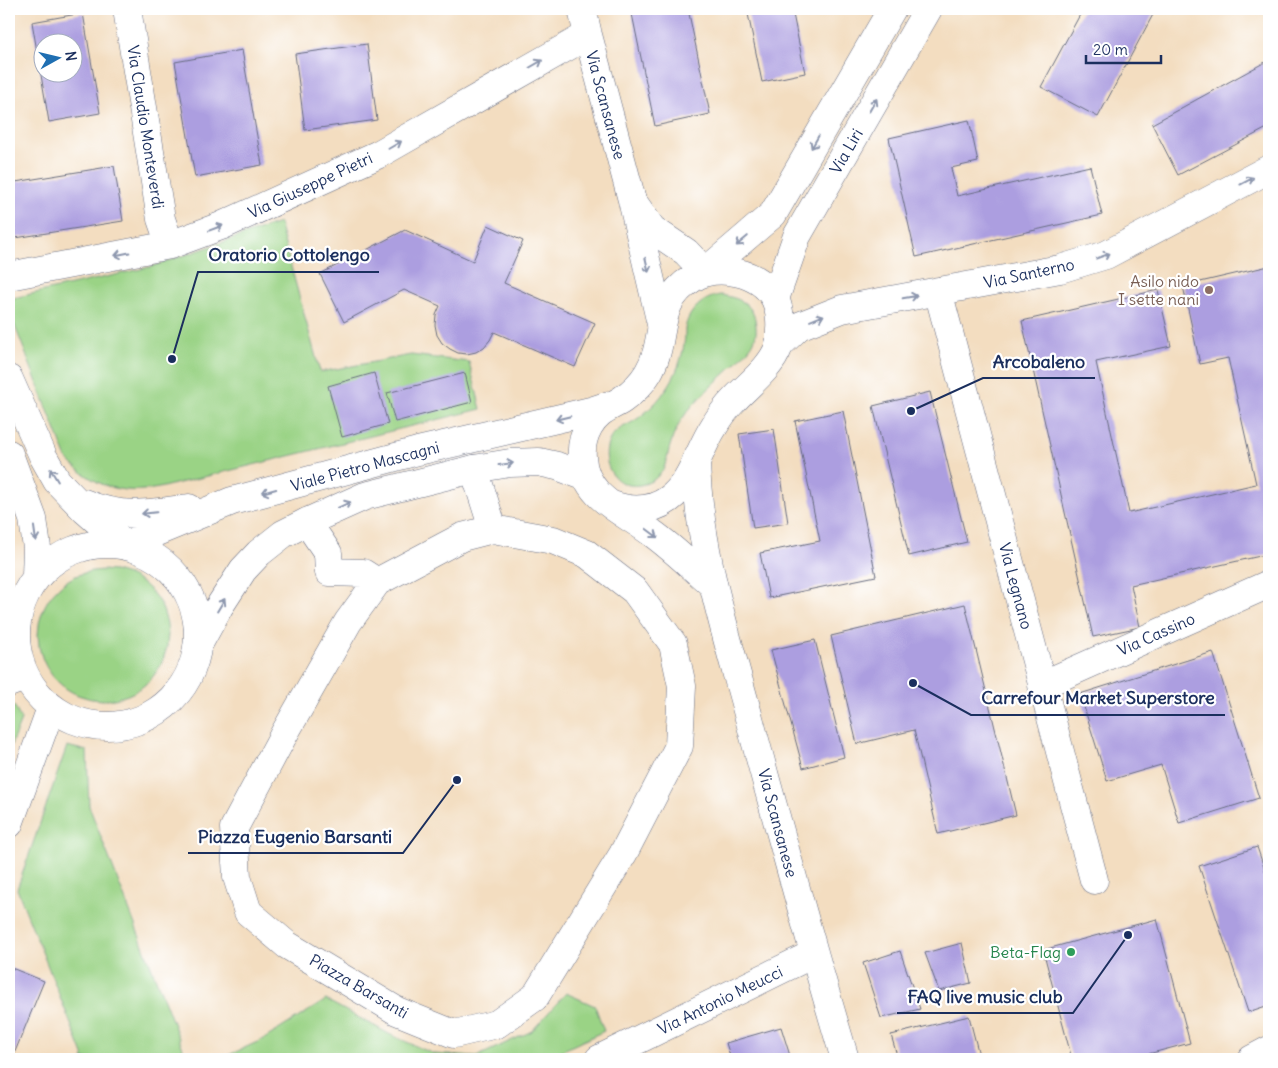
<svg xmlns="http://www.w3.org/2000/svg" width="1278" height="1068" font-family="Delius,sans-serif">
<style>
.green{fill:#9ad385;stroke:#5a8172}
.building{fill:#ac9ee0;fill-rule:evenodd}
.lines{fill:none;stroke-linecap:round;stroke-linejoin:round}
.minor-casing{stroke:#676c80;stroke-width:29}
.major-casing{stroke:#676c80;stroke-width:29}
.minor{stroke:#fff;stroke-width:28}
.major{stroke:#fff;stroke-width:28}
.oneway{stroke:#8d97ae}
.education-dot{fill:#8d6e63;stroke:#fff;stroke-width:2}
.leisure-dot{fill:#2e9e5b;stroke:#fff;stroke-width:2}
.labels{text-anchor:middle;stroke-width:4.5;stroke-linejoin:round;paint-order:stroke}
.street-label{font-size:16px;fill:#1b2f5e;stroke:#fff}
.education-label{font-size:16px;fill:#785e54;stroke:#fff;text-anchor:end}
.leisure-label{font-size:16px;fill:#27864d;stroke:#fff;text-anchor:end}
.leader{fill:none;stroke:#1b2f5e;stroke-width:2}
.callout-dot{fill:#1b2f5e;stroke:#fff;stroke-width:2}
.callout-label{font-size:18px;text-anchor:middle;font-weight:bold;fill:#1b2f5e;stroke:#fff;stroke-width:4.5;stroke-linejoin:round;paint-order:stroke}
</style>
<rect width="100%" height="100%" fill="#fff"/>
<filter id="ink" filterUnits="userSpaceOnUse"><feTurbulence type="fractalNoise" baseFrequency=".02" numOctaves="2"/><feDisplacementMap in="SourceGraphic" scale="10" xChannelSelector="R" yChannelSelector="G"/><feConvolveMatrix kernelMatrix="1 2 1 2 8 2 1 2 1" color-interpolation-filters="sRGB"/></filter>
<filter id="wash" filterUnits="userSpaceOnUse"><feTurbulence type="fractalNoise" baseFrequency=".0096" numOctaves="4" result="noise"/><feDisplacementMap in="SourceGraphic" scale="20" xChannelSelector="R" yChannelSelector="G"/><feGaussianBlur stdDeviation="1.12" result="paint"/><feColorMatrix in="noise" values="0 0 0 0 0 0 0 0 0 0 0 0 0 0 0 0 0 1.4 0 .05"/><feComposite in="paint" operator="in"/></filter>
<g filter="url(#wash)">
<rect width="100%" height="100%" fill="#f3ddc0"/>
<path class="green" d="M279 223 320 372 411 355 469 362 481 409 159 488C120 495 95 487 67 459L9 311V299L150 267Z
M721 295C737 298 750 301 755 319 756 325 757 332 755 338 753 347 743 355 737 362 719 380 696 398 682 419 678 426 673 435 671 443 668 450 668 458 665 465 660 481 640 489 625 484 606 477 601 451 612 436 619 427 629 425 637 419 651 409 663 396 672 380 678 369 682 357 684 344 685 339 685 334 685 329 688 311 703 297 721 295Z
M38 635a65 65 0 1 1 130 0a65 65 0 1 1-130 0Z
M9 704 15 707 21 720 9 750Z
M67 746 87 751 89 806 187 1059H83L84 1057 17 889Z
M566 993 595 1006 604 1031 544 1059H220L264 1039 326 1000 391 1035 434 1054 476 1057 532 1031Z"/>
<g id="blocks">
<path class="building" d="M631 9H688L710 114 655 126Z
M747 9H815L793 14 805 73 762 82Z
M1083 9H1156L1098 117 1041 87Z
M83 13 100 113 49 122 32 22ZM42 42H72V72H42Z
M367 44 377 120 305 130 295 54Z
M242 50 262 165 195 177 175 62Z
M1269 60V127L1178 175 1152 124Z
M969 120 978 162 951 168 957 196 1090 166 1102 215 916 257 889 138Z
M114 166 123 221 9 239V183Z
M488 225 523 241 504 283 595 323 575 367 494 332 490 340 484 347 476 352 467 354 458 353 450 349 442 343 437 335 435 325 436 315 440 306 404 290 344 322 320 274 405 230 473 261Z
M1269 266V554L1131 585 1140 627 1093 637 1022 321 1158 290 1171 346 1096 362 1129 513 1256 484 1228 358 1200 364 1183 286Z
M374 373 388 424 342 437 328 386Z
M465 373 472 402 395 422 387 393Z
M930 392 967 542 909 556 873 406Z
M843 411 876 576 769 598 760 553 820 541 795 421Z
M774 429 788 523 753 528 739 434Z
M965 604 1016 815 938 834 914 730 857 744 831 636Z
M815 640 844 757 803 768 771 650Z
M1213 652 1259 798 1179 823 1161 765 1107 781 1080 694Z
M1257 847 1269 882V1005L1248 1012 1199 866Z
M1157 919 1190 1043 1129 1059H1072L1043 950Z
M962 943 971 983 939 991 925 953Z
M900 951 920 1009 881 1018 863 963Z
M9 967 44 981 12 1059H9Z
M969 1016 980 1059H898L891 1035Z
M781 1027 791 1059H731L726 1043Z"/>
</g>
</g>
<g filter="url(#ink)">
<use href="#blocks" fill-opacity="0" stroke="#676c80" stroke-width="1"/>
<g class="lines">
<g class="minor-casing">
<path id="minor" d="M127 9 161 219 170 245
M582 9 588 35 632 200 661 324
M636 206 652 229 686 252 705 272
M9 276 170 245 221 226 379 154 588 35
M938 291 1094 880
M779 345 799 326 842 309 1060 269 1106 255 1269 169
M474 469 493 529
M307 522 328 553 329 572 363 573 377 582
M493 529 553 540 587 554 635 591 673 644 682 686 679 746 623 854 535 997 497 1024 454 1034 397 1011 287 945 248 912 237 877 234 828 283 736 348 622 377 582 462 537Z
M9 633 15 630
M9 683 25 677
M1042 685 1269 584
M9 824 51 708
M599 1059 813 954
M1252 1059 1269 1050"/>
</g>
<g class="major-casing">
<path id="major" d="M705 272 773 214 892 9
M775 299 797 236 928 9
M9 379 43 456 57 481 85 510 125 545 232 501 418 451 591 411 609 405
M9 454 33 519 37 548 36 576
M696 460C698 548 726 633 749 718 780 832 811 946 845 1059
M84 503C121 519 150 514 189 508
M612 505C632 512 651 512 669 499 691 483 699 450 713 428 719 418 727 407 735 399 750 383 771 368 779 346 780 342 780 336 780 330 781 321 779 307 775 299 761 272 718 263 693 278 651 304 669 338 648 373 642 383 633 392 623 399 610 408 599 409 589 426 584 435 581 446 582 457 584 498 624 511 652 533 674 549 693 568 713 585
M16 635a91 91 0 1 1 182 0a91 91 0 1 1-182 0Z
M197 647 219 607 243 570 259 553 283 534 307 522 365 496 474 469 510 463 539 462 557 466 586 477"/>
</g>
<use href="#minor" class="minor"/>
<use href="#major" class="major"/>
</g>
<defs><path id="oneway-shaft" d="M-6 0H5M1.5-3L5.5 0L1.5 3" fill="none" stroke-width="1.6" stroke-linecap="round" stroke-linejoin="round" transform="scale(1.25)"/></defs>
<g class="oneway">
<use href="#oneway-shaft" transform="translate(536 64) rotate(-30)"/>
<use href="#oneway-shaft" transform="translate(873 105) rotate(-60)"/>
<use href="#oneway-shaft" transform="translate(815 142) rotate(120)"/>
<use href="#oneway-shaft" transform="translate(395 145) rotate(-30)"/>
<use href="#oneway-shaft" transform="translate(1247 181) rotate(-28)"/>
<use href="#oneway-shaft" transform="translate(216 228) rotate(-21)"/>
<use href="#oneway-shaft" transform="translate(742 241) rotate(140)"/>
<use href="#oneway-shaft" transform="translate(122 254) rotate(169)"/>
<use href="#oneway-shaft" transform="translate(1103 256) rotate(-20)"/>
<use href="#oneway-shaft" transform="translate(647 265) rotate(77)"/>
<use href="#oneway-shaft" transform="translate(910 297) rotate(-10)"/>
<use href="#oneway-shaft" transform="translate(817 318) rotate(-22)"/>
<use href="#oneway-shaft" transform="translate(563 418) rotate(167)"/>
<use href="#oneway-shaft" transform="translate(506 464) rotate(-8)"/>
<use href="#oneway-shaft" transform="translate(54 475) rotate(-121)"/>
<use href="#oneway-shaft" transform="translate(269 491) rotate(165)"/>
<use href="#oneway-shaft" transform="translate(344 505) rotate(-24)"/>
<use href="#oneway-shaft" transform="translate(149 513) rotate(174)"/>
<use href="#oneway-shaft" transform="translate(652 533) rotate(37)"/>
<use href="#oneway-shaft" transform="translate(35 534) rotate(82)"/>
<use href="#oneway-shaft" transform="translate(221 605) rotate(-59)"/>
</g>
</g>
<circle class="education-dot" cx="1209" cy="290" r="5"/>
<circle class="leisure-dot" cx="1071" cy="952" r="5"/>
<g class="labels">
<g class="street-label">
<text transform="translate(606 105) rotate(75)" y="6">Via Scansanese</text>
<text transform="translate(146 127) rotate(81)" y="6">Via Claudio Monteverdi</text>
<text transform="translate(846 151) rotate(-60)" y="6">Via Liri</text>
<text transform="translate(310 185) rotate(-25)" y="6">Via Giuseppe Pietri</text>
<text transform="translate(1029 273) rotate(-12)" y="6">Via Santerno</text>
<text transform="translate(365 466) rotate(-15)" y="6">Viale Pietro Mascagni</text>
<text transform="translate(1016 586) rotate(75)" y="6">Via Legnano</text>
<text transform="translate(1156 634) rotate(-24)" y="6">Via Cassino</text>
<text transform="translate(778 823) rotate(75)" y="6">Via Scansanese</text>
<text transform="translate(359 986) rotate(30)" y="6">Piazza Barsanti</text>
<text transform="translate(720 1000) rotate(-26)" y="6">Via Antonio Meucci</text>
</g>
<g class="education-label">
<text x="1199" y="287">Asilo nido<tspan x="1199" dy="18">I sette nani</tspan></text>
</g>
<g class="leisure-label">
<text x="1061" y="958">Beta-Flag</text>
</g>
</g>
<path class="leader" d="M172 359L198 272H379M911 411L983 378H1095M913 683L971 715H1225M457 780L403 853H188M1128 935L1073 1013H897"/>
<g class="callout-dot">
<circle cx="172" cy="359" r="5"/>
<circle cx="911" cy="411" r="5"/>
<circle cx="913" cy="683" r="5"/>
<circle cx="457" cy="780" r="5"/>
<circle cx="1128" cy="935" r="5"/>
</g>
<g class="callout-label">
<text x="289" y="261">Oratorio Cottolengo</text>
<text x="1039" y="368">Arcobaleno</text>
<text x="1098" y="704">Carrefour Market Superstore</text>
<text x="295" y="843">Piazza Eugenio Barsanti</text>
<text x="985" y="1003">FAQ live music club</text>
</g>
<rect width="1278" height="1068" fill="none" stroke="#fff" stroke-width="30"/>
<g transform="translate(58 58) rotate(82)"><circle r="24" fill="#ffffff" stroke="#a4acbf"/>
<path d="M0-4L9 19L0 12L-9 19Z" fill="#1f6fb2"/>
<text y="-8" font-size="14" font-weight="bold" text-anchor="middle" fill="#1b2f5e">N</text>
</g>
<path d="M1086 55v8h75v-8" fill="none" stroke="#1b2f5e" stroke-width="2.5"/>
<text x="1093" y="55" font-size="15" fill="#1b2f5e" stroke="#ffffff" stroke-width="4" paint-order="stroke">20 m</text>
</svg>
